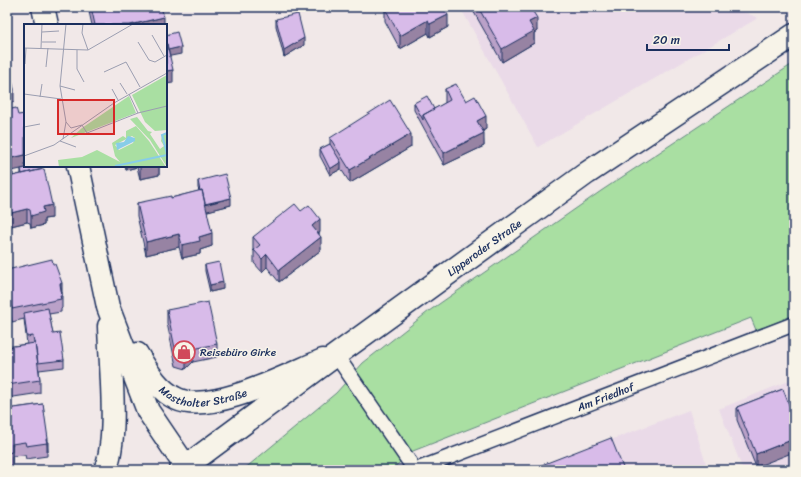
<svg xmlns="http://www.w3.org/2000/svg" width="801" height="477" font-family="Sriracha,sans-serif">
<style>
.built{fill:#eadae8}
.green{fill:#a9dfa2;stroke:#628780}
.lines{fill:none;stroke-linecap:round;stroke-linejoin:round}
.service-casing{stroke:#1b2f5e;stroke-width:17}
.tertiary-casing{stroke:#1b2f5e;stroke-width:25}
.secondary-casing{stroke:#1b2f5e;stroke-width:25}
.service{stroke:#f7f3e8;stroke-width:14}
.tertiary{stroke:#f7f3e8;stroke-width:22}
.secondary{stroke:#f7f3e8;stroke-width:22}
.wall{fill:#baa1c8;stroke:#1b2f5e}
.shaded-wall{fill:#9783a3;stroke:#1b2f5e}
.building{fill:#d8bbe9;stroke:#1b2f5e}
.labels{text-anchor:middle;stroke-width:3;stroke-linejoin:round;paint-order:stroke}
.street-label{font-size:11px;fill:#1b2f5e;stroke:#f7f3e8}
.poi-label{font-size:11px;fill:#1b2f5e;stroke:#f7f3e8;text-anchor:start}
.inset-river{fill:none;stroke:#87cde8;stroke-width:2}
.inset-road{fill:none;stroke:#9b9eb1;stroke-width:1}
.view{fill:#d62828;fill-opacity:0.15;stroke:#d62828;stroke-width:2}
.inset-edge{fill:none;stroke:#1b2f5e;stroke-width:2}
</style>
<rect width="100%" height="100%" fill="#f1e8e8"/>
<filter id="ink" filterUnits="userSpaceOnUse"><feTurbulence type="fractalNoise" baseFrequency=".025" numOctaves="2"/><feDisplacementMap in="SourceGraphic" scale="8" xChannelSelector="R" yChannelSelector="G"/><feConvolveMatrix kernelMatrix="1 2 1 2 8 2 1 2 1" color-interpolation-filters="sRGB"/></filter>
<g filter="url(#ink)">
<path class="built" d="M460 7H733L758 18 538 147Z
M794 379V470H743L719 409Z
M689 410 708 470H532Z"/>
<path class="green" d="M794 63V316L756 330 751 318 413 451 391 470H243L336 393 363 363 429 311 601 191Z"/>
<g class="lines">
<g class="service-casing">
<g id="service">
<path d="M336 355 415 470"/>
<path id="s1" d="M416 470 794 324"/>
</g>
</g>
<g class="tertiary-casing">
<g id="tertiary">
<path d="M43 7 47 25"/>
<path d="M78 166 108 307 148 411 186 467"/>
<path id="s2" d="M137 354C148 372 158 390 177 399 211 415 289 374 323 360"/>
<path d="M105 470C119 438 110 364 109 326"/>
</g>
</g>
<g class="secondary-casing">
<g id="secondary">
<path id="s3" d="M181 470 336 355 587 173 794 35"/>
</g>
</g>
<use href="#service" class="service"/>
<use href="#tertiary" class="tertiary"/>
<use href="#secondary" class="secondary"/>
</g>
<path class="wall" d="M88 7H161L164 25H92Z
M386 7 448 27 430 37 428 33 400 49 385 21V8Z
M471 7H530L537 31 534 33V43L502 62Z
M276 19 304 45 284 57 276 26Z
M445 89 466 101 486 129 483 131 484 146 444 165 414 110V103L434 109 445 103Z
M330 138 411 147 350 183 341 169 330 175 320 156V149L330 144Z
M125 166H159V175L140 179 137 167 126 170Z
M21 169 52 218 44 219V225L31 228 30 223 27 222 7 227V175L13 176 21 174Z
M198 181 231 205 207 211 212 246 200 250V254L182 258 179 247 146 255 137 216V203L171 198 199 191 198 188Z
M301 211 320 232 319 234 321 250 279 282 267 267 262 272 254 263V251L253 250V237Z
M205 265 223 289 210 292 205 271Z
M7 270 62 292V308L61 309V312L49 314 53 334 64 360V367L39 370 40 380V393L7 398V347L27 344 24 319 12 322 7 301Z
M167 310 217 344V357L193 362 186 369 176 366 167 323Z
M783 389 756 467 737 420V407Z
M43 404 48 452H47V456L26 459 25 455 12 456V465L7 466V409Z"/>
<path class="shaded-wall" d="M294 7H315L294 12Z
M448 15V27L430 37V24Z
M164 17V25H130Z
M537 18V31L534 33V43L502 62V49L529 22Z
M428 20V33L400 49V36Z
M304 38V45L284 57V50Z
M181 47V54L166 57V50Z
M173 70V83L166 84V71Z
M14 89V102L7 103V91Z
M486 116V129L477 134V121Z
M484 133V146L444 165V153Z
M411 134V147L350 183V170Z
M25 155V166H35L7 172V159Z
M341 162V169L330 175V169Z
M126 166H137V167L126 170Z
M140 166H159V175L140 179Z
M231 198V205L204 212V205Z
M52 205V218L44 219V225L31 228V216L43 207Z
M27 209V222L7 227V214Z
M320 219V232L312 239V226Z
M212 233V246L200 250V254L182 258V245L199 237Z
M179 234V247L146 255V242Z
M321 237V250L279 282V270Z
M267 254V267L262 272V259Z
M223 282V289L210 292V285Z
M62 283V296L60 284Z
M193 349V362L186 369V356Z
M46 439H48V452H47V443Z
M794 439V452L756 467V454Z"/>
<path class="building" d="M91 7H161L164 17 130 25H95Z
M386 7H443L448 15 430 24 428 20 400 36 385 8Z
M478 7H530L537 18 529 22 534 31 502 49Z
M298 14 304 38 284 50 276 19Z
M177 32 181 47 168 50 167 44H166V35Z
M166 44H167L173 70 166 71Z
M7 58 14 89 7 91Z
M456 84 466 101 475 96 486 116 477 121 484 133 444 153 423 115 450 100 445 89Z
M427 96 434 109 423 115V120L414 103Z
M390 100 411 134 350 170 330 138Z
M16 108 18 115 25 114V155L7 159V110Z
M330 144 341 162 330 169 320 149Z
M38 166H42V169L22 174 21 169Z
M44 169 52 205 43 207 44 212 31 216 30 210 27 209 7 214V184L9 183 8 177Z
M13 173V176L8 177V183L7 184V175Z
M225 174 231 198 205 204 202 190 200 191 198 181Z
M202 190 212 233 199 237 200 241 182 245 179 234 146 242 137 203 171 196V198Z
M295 204 301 211 309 205 320 219 312 226 321 237 279 270 267 254 262 259 254 250 260 245 253 237Z
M52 259 53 264H55L62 283 60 284 62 296H60L61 299 12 309 7 288V270Z
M219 262 223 282 210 285 205 265Z
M208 302 217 344 193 349 186 356 176 353 167 310Z
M48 308 53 334 60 333 64 360 38 363 35 343H34L33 336 27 337 24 313Z
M35 343 40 380 7 385V347Z
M783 389 794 418V439L756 454 737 407Z
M43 404 48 439H46L47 443 26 446 25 442 12 444V452L7 453V409Z
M611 438 624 470H529Z"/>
</g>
<defs>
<g id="shop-ring" transform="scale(1.15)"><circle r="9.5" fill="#f7f3e8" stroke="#d1495b" stroke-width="1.5"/><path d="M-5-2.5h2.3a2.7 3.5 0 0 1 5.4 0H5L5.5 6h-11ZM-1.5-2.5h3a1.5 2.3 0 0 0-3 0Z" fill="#d1495b"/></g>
</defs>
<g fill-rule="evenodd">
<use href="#shop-ring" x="184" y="352"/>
</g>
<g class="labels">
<g class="street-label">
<text dy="4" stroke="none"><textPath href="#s3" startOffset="376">Lipperoder Straße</textPath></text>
<text dy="4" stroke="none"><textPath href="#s2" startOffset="87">Mastholter Straße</textPath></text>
<text dy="4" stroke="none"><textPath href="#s1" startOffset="203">Am Friedhof</textPath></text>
</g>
<g class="poi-label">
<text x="200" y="356">Reisebüro Girke</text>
</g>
</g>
<g transform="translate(24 24)">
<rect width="143" height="143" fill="#f1e8e8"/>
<path d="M143 51V106L131 107 121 98 108 71ZM105 72 112 89 47 114 58 104ZM113 93 124 107 128 108 126 110 136 125 140 122 137 117 138 111 143 109V143L126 116 106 95ZM112 102 125 117 142 143H35L34 136 58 133 73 126 96 138 91 132 88 119 99 112 102 114V107ZM108 112 111 114 109 119 95 126 91 121Z" fill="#a9dfa2" fill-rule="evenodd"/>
<path d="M104 112 111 114V117L93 126 92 119 100 118Z" fill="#87cde8"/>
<path class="inset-river" d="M143 109 138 111 143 130M91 142 143 131"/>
<path class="inset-road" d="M59 0 58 9 64 26M18 8 35 7M128 11 140 32M18 18H32M114 18 125 36 131 38 143 31M0 24 64 26 109 0M17 24 18 0M53 26V45L60 58M1 40 2 24M22 43 24 24M80 48 102 38 116 63M96 59 103 70M36 62 51 66M88 65 94 76M0 70 37 75M105 70 114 89M16 73 18 60M42 98 47 104 58 101 63 109 114 89 143 82M42 98 36 62 42 0M0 103 16 100M39 115 42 98M36 117 52 123M0 132 30 121 90 79 143 49"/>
<path class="view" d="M34 76H90V110H34Z"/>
<rect width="143" height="143" class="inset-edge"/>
</g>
<rect width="801" height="477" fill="none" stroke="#f7f3e8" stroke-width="24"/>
<rect x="12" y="12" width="777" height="453" fill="none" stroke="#1b2f5e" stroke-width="1.5" filter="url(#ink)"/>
<path d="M647 44v6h82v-6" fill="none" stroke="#1b2f5e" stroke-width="2"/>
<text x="653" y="44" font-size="12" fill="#1b2f5e" stroke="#f7f3e8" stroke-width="3" paint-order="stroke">20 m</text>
</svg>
